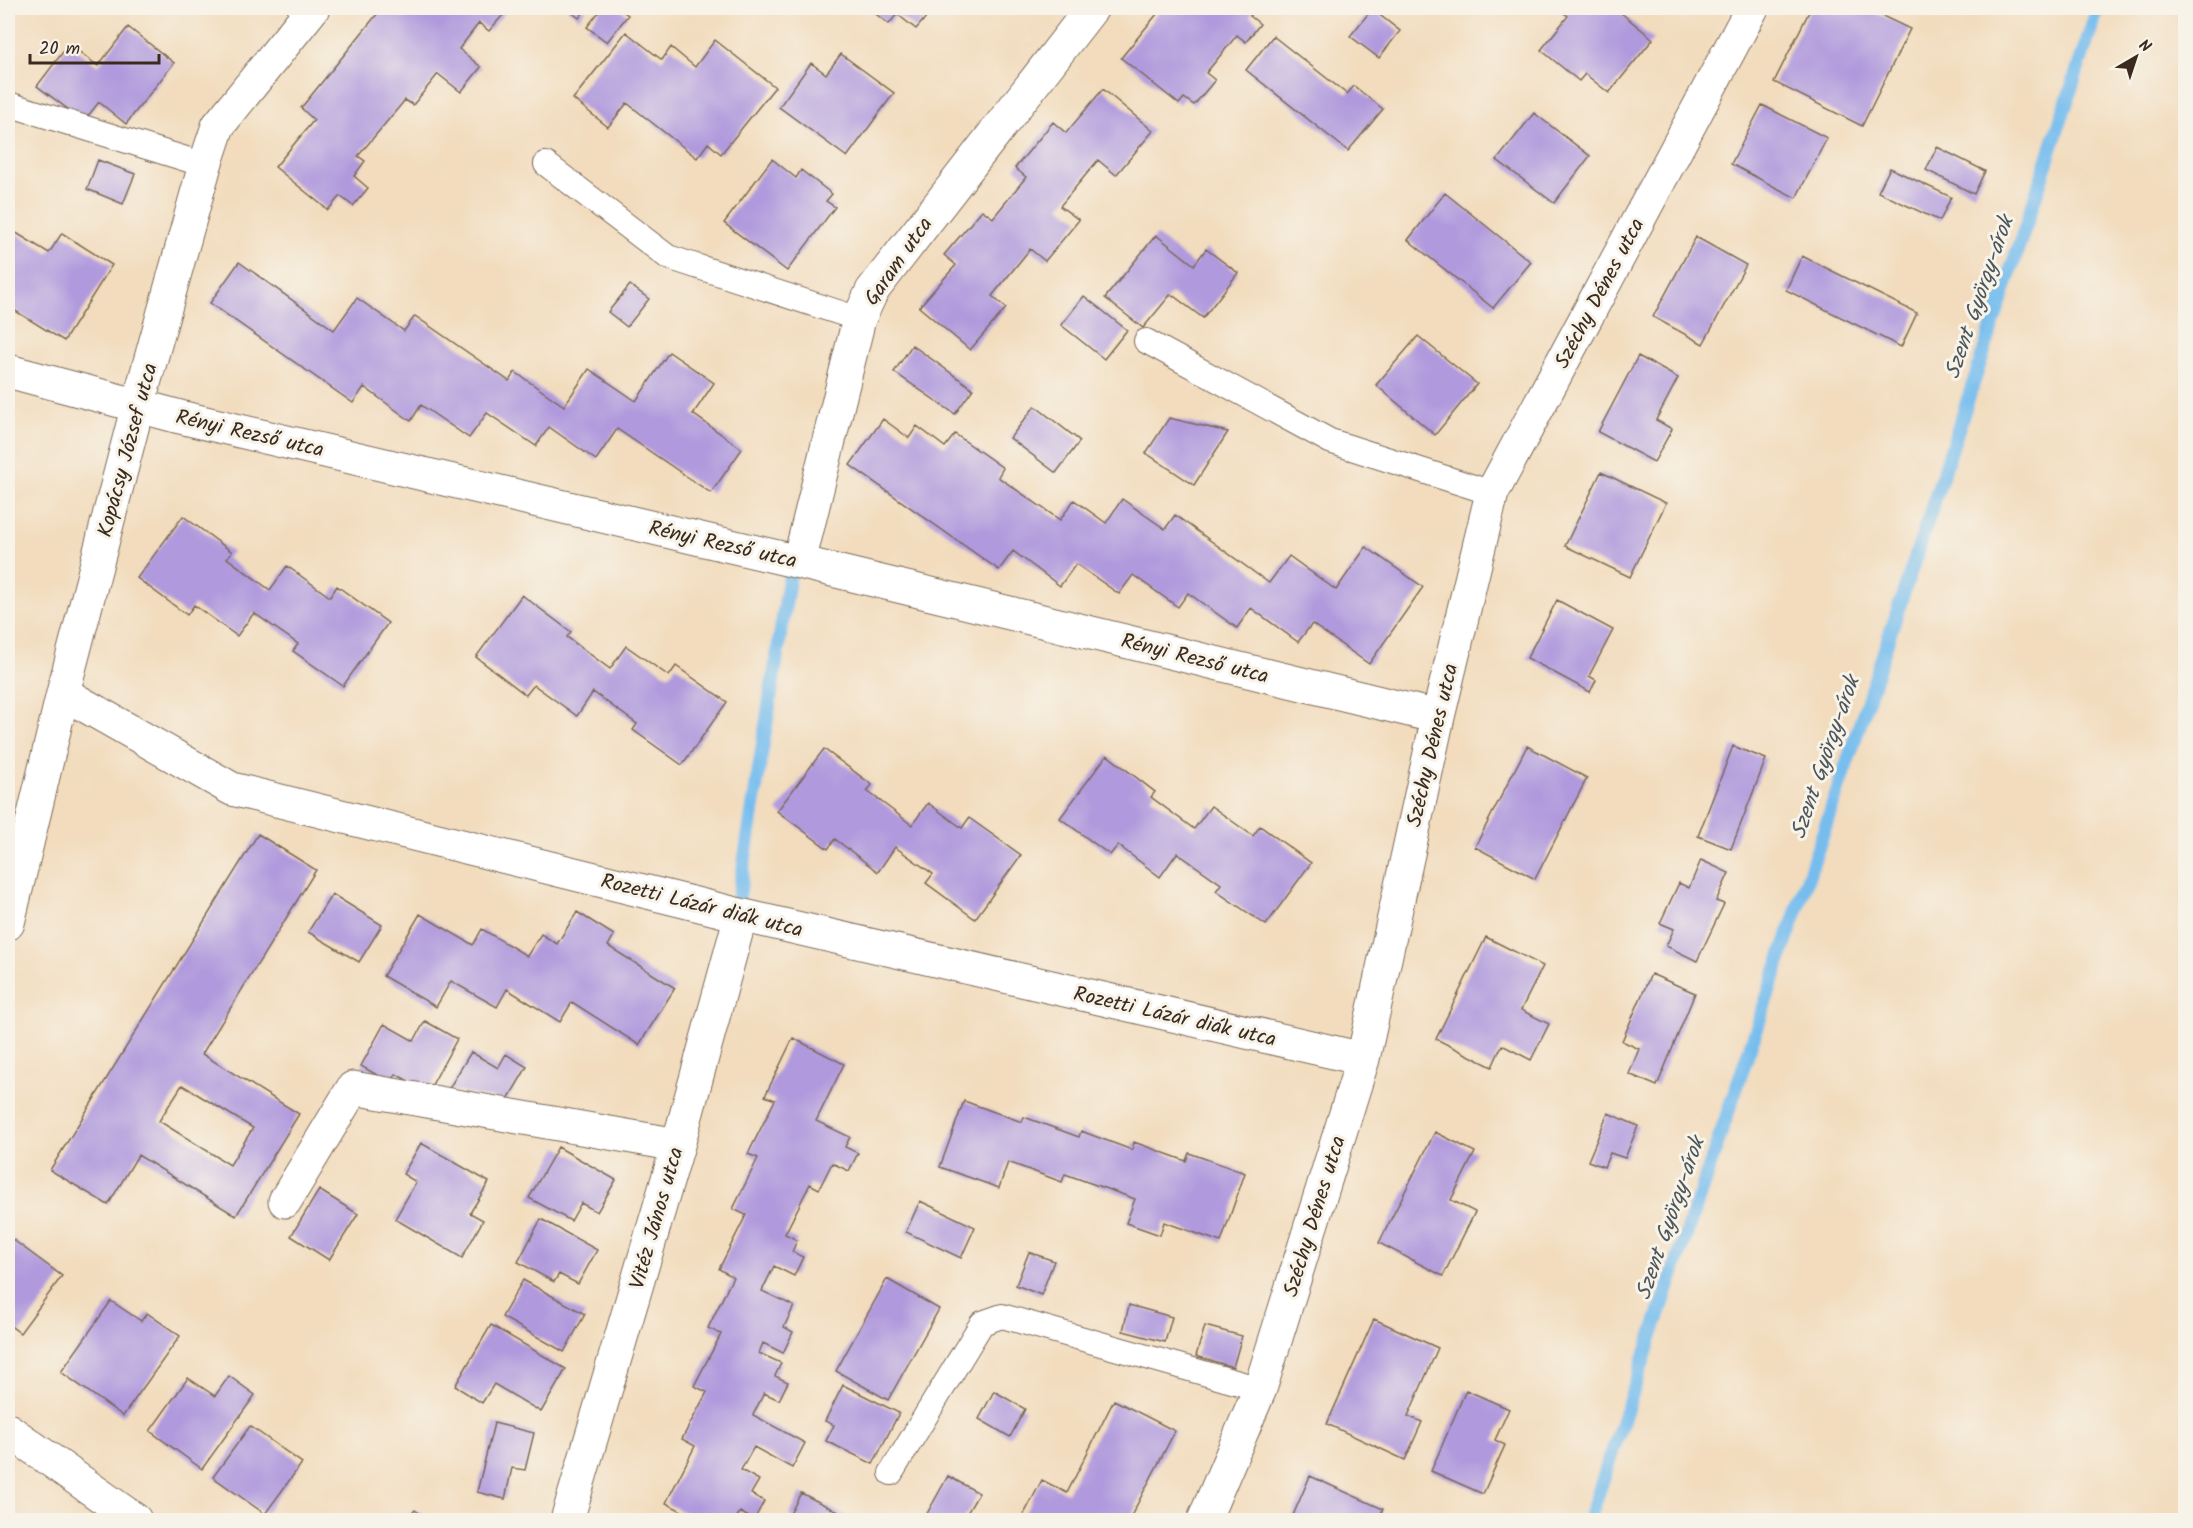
<svg xmlns="http://www.w3.org/2000/svg" width="2193" height="1528" font-family="Kalam,sans-serif">
<style>
.lines{fill:none;stroke-linecap:round;stroke-linejoin:round}
.stream{stroke:#76bdee;stroke-width:14}
.building{fill:#b09add;fill-rule:evenodd}
.lane-casing{stroke:#7b6856;stroke-width:26}
.street-casing{stroke:#7b6856;stroke-width:35}
.lane{stroke:#fff;stroke-width:24}
.street{stroke:#fff;stroke-width:33}
.labels{text-anchor:middle;stroke-width:6;stroke-linejoin:round;paint-order:stroke}
.street-label{font-size:21px;fill:#3b2a1e;stroke:#f7f3e8}
.water-label{font-size:22px;font-style:italic;fill:#4d565c;stroke:#f7f3e8}
</style>
<rect width="100%" height="100%" fill="#f7f3e8"/>
<filter id="ink" filterUnits="userSpaceOnUse"><feTurbulence type="fractalNoise" baseFrequency=".0167" numOctaves="2"/><feDisplacementMap in="SourceGraphic" scale="12" xChannelSelector="R" yChannelSelector="G"/><feConvolveMatrix kernelMatrix="1 2 1 2 8 2 1 2 1" color-interpolation-filters="sRGB"/></filter>
<filter id="wash" filterUnits="userSpaceOnUse"><feTurbulence type="fractalNoise" baseFrequency=".008" numOctaves="4" result="noise"/><feDisplacementMap in="SourceGraphic" scale="24" xChannelSelector="R" yChannelSelector="G"/><feGaussianBlur stdDeviation="1.35" result="paint"/><feColorMatrix in="noise" values="0 0 0 0 0 0 0 0 0 0 0 0 0 0 0 0 0 1.4 0 .05"/><feComposite in="paint" operator="in"/></filter>
<g filter="url(#wash)">
<rect width="100%" height="100%" fill="#f2dcbd"/>
<g class="lines">
<path class="stream" d="M736 914 792 561
M1589 1520 1850 754 2098 8"/>
</g>
<g id="blocks">
<path class="building" d="M382 8H509L489 31 479 23 459 49 481 67 461 92 438 74 413 105 405 100 358 156 365 161 354 176 368 188 353 206 340 196 328 210 275 167 314 120 301 108Z
M566 8H587L579 18Z
M602 8H618L628 15 607 42 587 27Z
M868 8H934L916 29 897 14 889 24Z
M1162 8H1257L1250 16 1260 24 1246 42 1237 35 1206 73 1215 80 1194 105 1184 98 1179 104 1121 58Z
M1557 8H1615L1653 39 1609 93 1585 74 1579 81 1541 50 1568 16Z
M1811 8H1866L1910 29 1862 126 1774 82Z
M1372 9 1400 31 1379 58 1350 36Z
M128 27 174 63 126 124 99 102 84 121 37 86 69 44 98 66Z
M626 32 662 60 671 47 695 67 715 40 775 87 721 154 708 143 697 158 627 103 608 127 573 99Z
M1273 36 1347 94 1354 86 1383 109 1348 151 1246 70Z
M841 54 894 93 847 157 779 107 811 63 826 74Z
M1103 89 1153 131 1116 175 1098 160 1060 206 1079 220 1045 261 1030 249 992 296 1006 308 970 350 919 307 956 265 944 255 982 210 993 218 1026 177 1015 168 1053 122 1066 133Z
M1762 105 1827 138 1796 198 1731 164Z
M1534 113 1590 156 1554 203 1497 160Z
M1937 147 1985 171 1974 194 1926 170Z
M772 159 796 178 801 170 832 194 826 201 835 207 787 271 724 223Z
M98 160 135 174 123 204 87 189Z
M1890 168 1951 197 1940 221 1878 192Z
M1445 193 1531 262 1493 308 1408 240Z
M8 228 49 253 62 233 112 265 64 341 14 310 8 323Z
M1156 235 1194 265 1206 249 1238 273 1203 318 1171 294 1143 328 1105 298Z
M1696 237 1746 265 1703 344 1653 317Z
M1802 256 1917 313 1901 347 1786 290Z
M239 262 334 330 357 298 404 331 415 316 509 381 515 372 564 406 589 369 636 401 669 352 714 383 693 414 742 449 711 493 617 429 596 460 549 427 536 446 487 413 469 438 421 405 411 421 364 387 353 403 210 303Z
M630 285 649 299 627 327 608 312Z
M1084 296 1127 330 1104 359 1061 325Z
M1418 336 1477 384 1435 435 1376 385Z
M912 345 973 389 955 414 894 372Z
M1638 356 1678 378 1656 420 1672 429 1654 462 1598 432Z
M1035 406 1080 441 1056 473 1010 438Z
M1169 418 1228 432 1194 485 1146 453Z
M883 419 909 438 917 426 945 447 955 434 1003 468 998 477 1060 520 1074 500 1106 523 1122 499 1165 529 1175 515 1269 583 1289 556 1336 590 1366 547 1423 587 1369 664 1312 624 1298 642 1251 608 1237 628 1188 593 1178 607 1133 575 1119 594 1076 564 1060 586 1013 551 999 570 850 465Z
M1601 472 1666 503 1630 577 1565 546Z
M183 516 232 552 227 558 270 590 287 566 330 597 337 586 388 623 343 686 293 651 298 644 254 613 237 636 194 605 187 615 137 578Z
M522 595 571 632 567 637 610 669 626 646 669 676 676 666 727 702 682 765 633 730 637 724 593 692 577 716 534 685 526 695 476 657Z
M1557 600 1613 630 1589 676 1596 680 1590 692 1527 658Z
M1527 746 1587 778 1535 879 1475 847Z
M1733 746 1766 759 1731 849 1698 836Z
M824 749 872 785 867 791 912 825 928 803 962 828 969 818 1021 855 975 919 926 883 933 874 895 847 878 872 835 839 828 849 777 811Z
M1107 755 1155 792 1151 797 1194 829 1211 806 1253 836 1260 826 1311 863 1266 925 1216 891 1221 884 1177 853 1160 877 1118 845 1110 855 1060 818Z
M258 834 316 870 202 1054 299 1114 236 1216 138 1155 108 1205 50 1170ZM182 1085 253 1128 230 1165 159 1121Z
M1701 860 1729 873 1716 901 1724 904 1697 961 1666 946 1674 929 1660 923 1679 883 1689 888Z
M332 894 382 925 359 962 308 932Z
M577 912 614 935 608 946 675 988 639 1045 572 1002 560 1022 507 989 497 1007 451 981 436 1007 383 976 420 914 473 945 482 929 527 956 541 934 557 944Z
M1486 937 1543 966 1521 1010 1549 1024 1531 1060 1502 1045 1492 1067 1436 1039Z
M1651 974 1695 993 1657 1086 1629 1074 1639 1049 1622 1041Z
M425 1021 457 1039 428 1092 396 1074 391 1083 361 1066 384 1024 414 1041Z
M793 1038 844 1064 816 1121 850 1137 845 1147 858 1153 849 1171 832 1163 819 1189 810 1184 785 1234 797 1240 792 1252 803 1257 794 1276 774 1266 762 1291 794 1306 784 1327 793 1332 783 1353 763 1343 759 1353 781 1363 775 1376 788 1382 779 1400 764 1393 753 1415 805 1443 792 1468 754 1447 741 1470 759 1480 751 1494 764 1501 754 1520 740 1512 735 1520H699L666 1503 695 1446 682 1439 707 1392 694 1386 721 1334 708 1328 733 1277 719 1269 746 1215 733 1209 758 1158 748 1154 775 1100 765 1096Z
M471 1052 498 1068 506 1054 527 1067 507 1101 448 1090Z
M964 1101 1022 1122 1024 1117 1079 1137 1081 1131 1132 1150 1134 1142 1186 1161 1189 1153 1245 1173 1221 1242 1164 1222 1160 1235 1126 1223 1135 1199 1065 1174 1062 1182 1008 1162 999 1188 940 1167Z
M1608 1113 1638 1126 1625 1158 1610 1153 1604 1167 1588 1161Z
M1435 1132 1475 1152 1451 1200 1475 1212 1443 1276 1379 1243Z
M421 1143 489 1182 470 1213 483 1220 462 1258 395 1219 416 1182 403 1174Z
M558 1147 616 1180 597 1212 581 1203 571 1221 529 1198Z
M319 1190 358 1214 329 1260 291 1236Z
M920 1201 975 1227 961 1258 906 1232Z
M541 1219 597 1250 578 1284 559 1274 554 1282 518 1262Z
M8 1236 62 1276 20 1333 8 1324Z
M1029 1252 1054 1261 1041 1295 1016 1285Z
M887 1279 939 1309 888 1400 836 1371Z
M523 1280 585 1314 564 1352 502 1317Z
M111 1301 141 1321 147 1313 180 1336 123 1416 61 1372Z
M1129 1305 1172 1317 1165 1342 1123 1331Z
M1374 1319 1438 1348 1408 1416 1422 1422 1405 1460 1327 1424Z
M491 1325 566 1369 541 1412 494 1384 482 1403 455 1386Z
M1205 1326 1242 1336 1233 1367 1196 1356Z
M229 1376 255 1395 202 1469 150 1431 188 1378 215 1396Z
M843 1385 899 1413 873 1464 826 1441 834 1425 825 1421Z
M1466 1390 1509 1409 1495 1440 1505 1445 1483 1494 1431 1471Z
M994 1391 1025 1409 1010 1437 979 1419Z
M1114 1400 1175 1431 1129 1520H1021L1042 1480 1067 1493Z
M494 1423 534 1433 525 1470 512 1468 505 1499 477 1492Z
M250 1426 302 1463 265 1514 213 1477Z
M948 1476 979 1493 963 1520H928L924 1519Z
M1310 1476 1383 1509 1378 1520H1291Z
M801 1493 854 1520H797L789 1516Z
M415 1510 429 1520H406Z"/>
</g>
</g>
<g filter="url(#ink)">
<use href="#blocks" fill-opacity="0" stroke="#7b6856" stroke-width="1.5"/>
<g class="lines">
<g class="lane-casing">
<path id="lane" d="M8 104 205 165
M546 164 668 257 859 319
M1146 341 1330 441 1492 493
M891 1473 982 1323 1002 1316 1260 1389"/>
</g>
<g class="street-casing">
<path id="street" d="M8 371 180 417 799 562 1438 717
M799 562 859 319 872 291 1092 8
M63 693 232 789 736 914 1363 1059
M8 923 63 693 138 405 205 165 218 126 313 8
M285 1201 353 1088 678 1145
M8 1430 135 1520
M567 1520 678 1145 741 915
M1204 1520 1260 1389 1363 1059 1438 717 1492 493 1752 8"/>
</g>
<use href="#lane" class="lane"/>
<use href="#street" class="street"/>
</g>
</g>
<g class="labels">
<g class="street-label">
<text transform="translate(898 261) rotate(-55)" y="7">Garam utca</text>
<text transform="translate(1599 293) rotate(-62)" y="7">Széchy Dénes utca</text>
<text transform="translate(250 433) rotate(13)" y="7">Rényi Rezső utca</text>
<text transform="translate(127 450) rotate(-75)" y="7">Kopácsy József utca</text>
<text transform="translate(723 544) rotate(13)" y="7">Rényi Rezső utca</text>
<text transform="translate(1195 658) rotate(14)" y="7">Rényi Rezső utca</text>
<text transform="translate(1432 745) rotate(-77)" y="7">Széchy Dénes utca</text>
<text transform="translate(702 905) rotate(14)" y="7">Rozetti Lázár diák utca</text>
<text transform="translate(1175 1016) rotate(13)" y="7">Rozetti Lázár diák utca</text>
<text transform="translate(1314 1216) rotate(-73)" y="7">Széchy Dénes utca</text>
<text transform="translate(656 1218) rotate(-74)" y="7">Vitéz János utca</text>
</g>
<g class="water-label">
<text transform="translate(1978 297) rotate(-71)" y="8">Szent György-árok</text>
<text transform="translate(1824 757) rotate(-71)" y="8">Szent György-árok</text>
<text transform="translate(1669 1218) rotate(-71)" y="8">Szent György-árok</text>
</g>
</g>
<rect width="2193" height="1528" fill="none" stroke="#f7f3e8" stroke-width="30"/>
<g transform="translate(2136 57) rotate(39)" stroke="#f7f3e8" stroke-width="4.5" paint-order="stroke">
<path d="M0-4.5L10 22L0 15L-10 22Z" fill="#3b2a1e"/>
<text y="-9" font-size="16" font-weight="bold" text-anchor="middle" fill="#3b2a1e">N</text>
</g>
<path d="M30 54v9h129v-9" fill="none" stroke="#3b2a1e" stroke-width="3"/>
<text x="39" y="54" font-size="18" fill="#3b2a1e" stroke="#f7f3e8" stroke-width="4.5" paint-order="stroke">20 m</text>
</svg>
